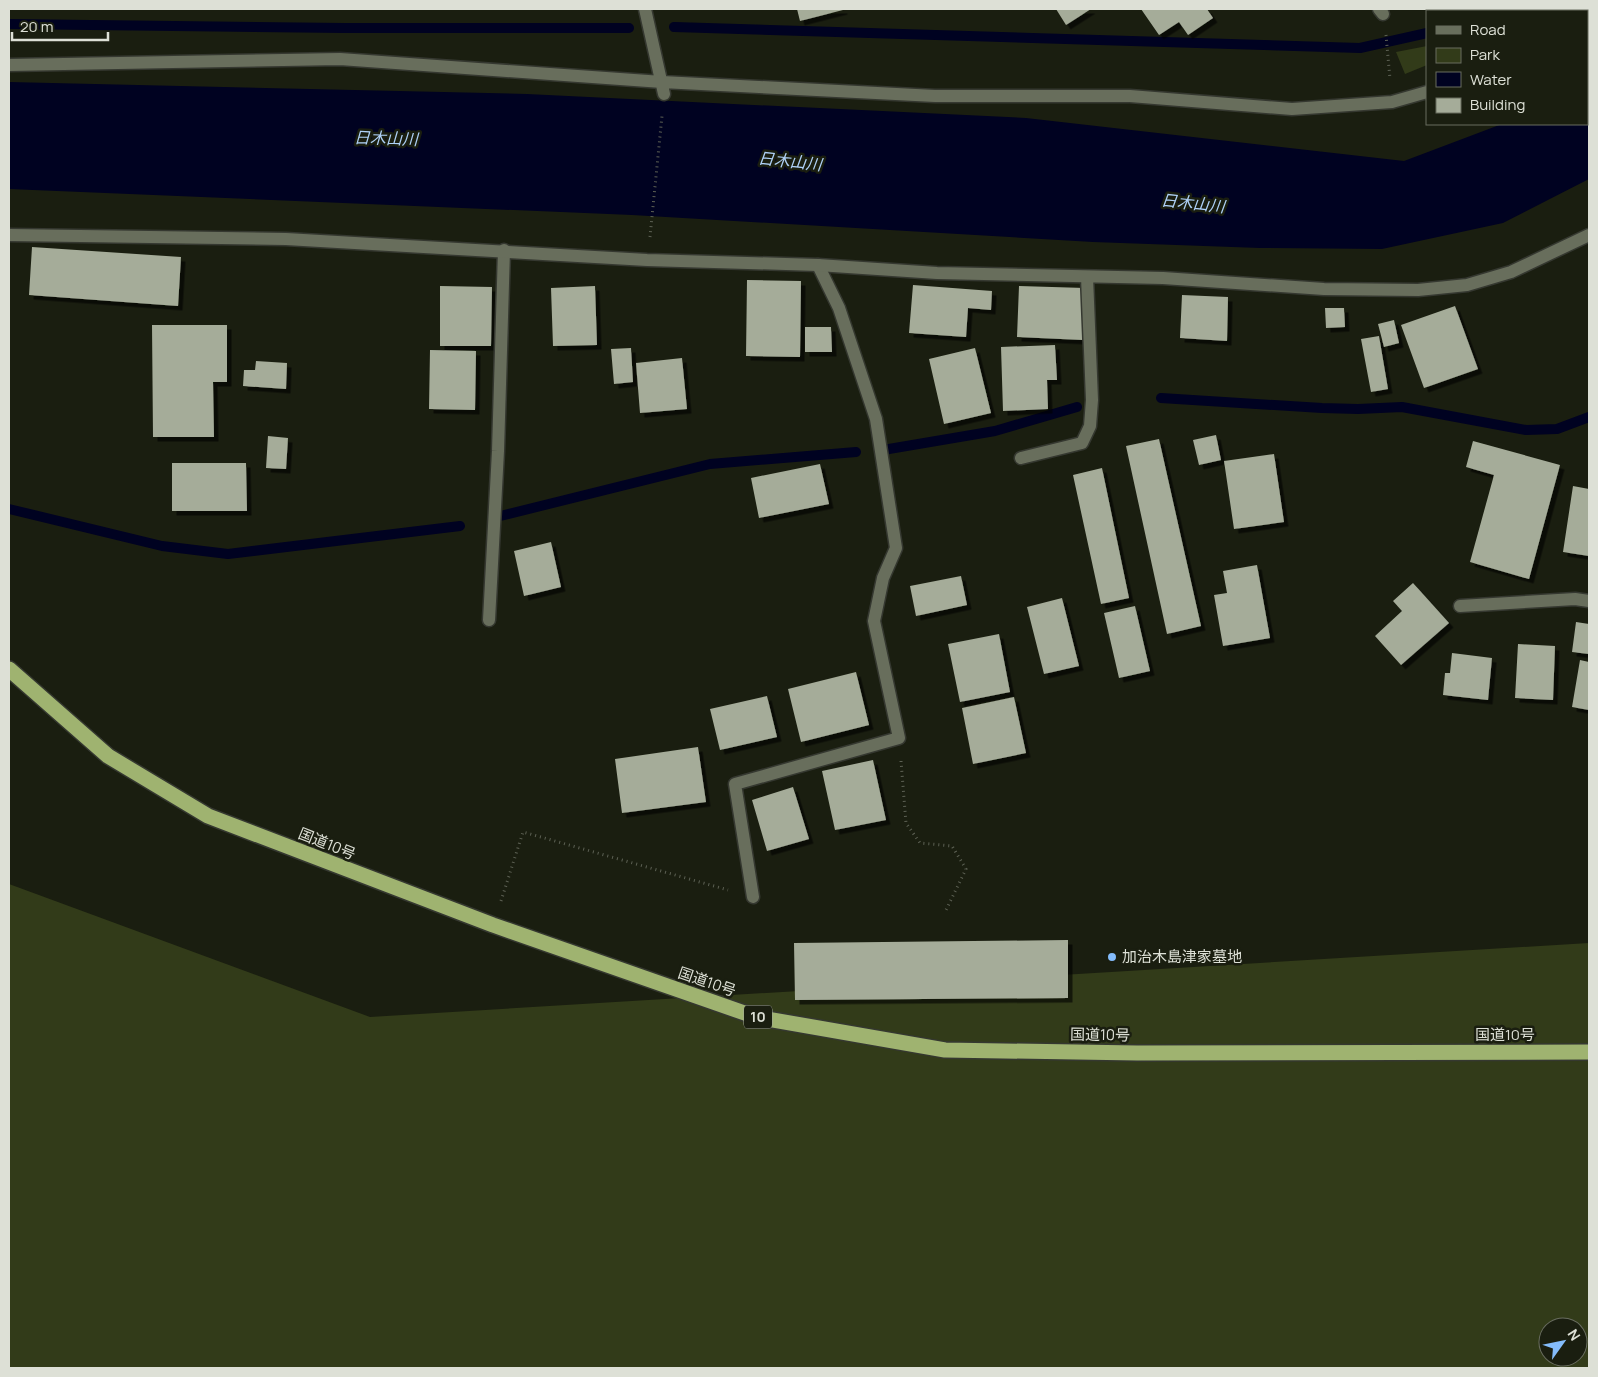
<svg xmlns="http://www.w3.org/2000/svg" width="1598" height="1377" font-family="Manrope,'Noto Sans JP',sans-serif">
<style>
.green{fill:#323b19;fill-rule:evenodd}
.water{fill:#000221}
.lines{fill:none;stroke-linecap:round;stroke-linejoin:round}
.stream{stroke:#000221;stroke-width:10}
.building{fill:#a5ac99;filter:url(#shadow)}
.lane-casing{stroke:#353830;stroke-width:15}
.street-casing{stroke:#353830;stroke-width:15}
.highway-casing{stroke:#353830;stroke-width:18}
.path{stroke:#5d6154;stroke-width:3;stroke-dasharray:1 4;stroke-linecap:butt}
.lane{stroke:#686e5c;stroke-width:12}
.street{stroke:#686e5c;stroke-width:12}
.highway{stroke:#9fb370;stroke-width:15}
.poi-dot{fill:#84bcfb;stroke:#1a1e10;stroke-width:2}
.labels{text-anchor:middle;stroke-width:5;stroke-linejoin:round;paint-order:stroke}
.shield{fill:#1a1e10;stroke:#a2a69b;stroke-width:1}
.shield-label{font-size:14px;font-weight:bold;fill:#dde0d6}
.street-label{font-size:15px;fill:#dde0d6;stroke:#1a1e10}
.poi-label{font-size:15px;fill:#dde0d6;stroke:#1a1e10;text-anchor:start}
.water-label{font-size:16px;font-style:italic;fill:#afd1f7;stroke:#1a1e10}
</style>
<defs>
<filter id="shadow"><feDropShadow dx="4.5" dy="4.5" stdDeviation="0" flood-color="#0009"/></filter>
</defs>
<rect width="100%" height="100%" fill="#1a1e10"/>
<path class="green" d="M1483 9H1563L1559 11H1479Z
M1427 46V65L1405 74 1396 52Z
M9 884 370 1017 1589 943V1368H9ZM1548 1327H1578V1357H1548Z"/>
<path class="water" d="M9 82 527 94 1026 118 1404 161 1502 124H1587V90L1589 89V179L1503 223 1382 249 1260 248 1093 242 632 215 9 189Z"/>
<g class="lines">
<path class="stream" d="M9 24 344 28H629
M674 27 1360 48 1427 33
M1161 398 1322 408 1358 409 1402 407 1526 430 1557 429 1589 417
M883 450 995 431 1077 407
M9 509 162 546 228 554 460 526
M492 518 710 464 856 452"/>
</g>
<path class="building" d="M797 9H843V10L800 21Z
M1056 9H1091L1066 25Z
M1141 9H1207L1213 18 1188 35 1179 22 1159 35Z
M32 247 181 257 178 306 29 295Z
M747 280 801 281 800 357 746 356Z
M913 285 992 291 991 310 968 308 966 337 909 333Z
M440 286 492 287 491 346H440Z
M595 286 597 345 553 346 551 288Z
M1019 286 1085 288 1083 340 1017 337Z
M1182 295 1228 297 1227 341 1180 338Z
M1455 306 1478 369 1424 388 1401 325Z
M1325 308H1344L1345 327 1326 328Z
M1394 320 1399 343 1384 347 1378 324Z
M152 325H227V382H213L214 437H153Z
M805 327H831L832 352H805Z
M1379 336 1388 389 1371 392 1361 339Z
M1055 345 1057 380H1047L1048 409 1003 411 1001 347Z
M631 348 633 382 614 384 611 349Z
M975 348 991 413 944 424 929 359Z
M430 350 476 351 475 410 429 409Z
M682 358 687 409 640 413 636 363Z
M256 361 287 363 286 389 243 386 244 370H255Z
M1216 435 1221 460 1199 465 1193 440Z
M268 436 288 438 286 469 266 468Z
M1159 439 1201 626 1167 634 1126 446Z
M1473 441 1560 465 1529 579 1470 562 1494 475 1466 467Z
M1274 454 1284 522 1234 529 1224 461Z
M172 463H246L247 511H172Z
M820 464 829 504 759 518 751 478Z
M1102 468 1129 598 1101 604 1073 475Z
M1573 486 1589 489V556L1563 552Z
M551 542 561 587 524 596 514 551Z
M1257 565 1270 638 1223 646 1214 595 1227 593 1223 571Z
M961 576 967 605 916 616 910 586Z
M1413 583 1449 623 1401 665 1375 636 1402 611 1393 601Z
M1062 598 1079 666 1044 674 1027 607Z
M1135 606 1150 671 1119 678 1104 613Z
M1576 622 1589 624V654L1572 652Z
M999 634 1010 692 960 702 948 644Z
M1518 644 1555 646 1553 700 1515 698Z
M1452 653 1492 658 1488 700 1443 695 1445 673H1450Z
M1580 660 1589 662V710L1572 707Z
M856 672 869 725 801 742 788 689Z
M767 696 777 737 720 750 710 709Z
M1014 697 1026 753 973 764 962 708Z
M698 747 706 802 622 813 615 759Z
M873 760 886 820 835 830 822 771Z
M793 787 809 839 767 851 752 800Z
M1068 940V998L795 1000 794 943Z"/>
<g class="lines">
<g class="lane-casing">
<path id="lane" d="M489 620 498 451 504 250
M753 897 735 784 899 738 874 621 883 578 896 548 876 419 839 308 818 265"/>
</g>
<g class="street-casing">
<path id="street" d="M645 9 664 94
M1379 9 1383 14
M1587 26 1589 24
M9 65 340 59 662 82 935 96H1130L1292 109 1392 102 1427 92
M9 235 286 239 647 260 818 265 937 273 1163 278 1324 289 1418 290 1467 285 1511 272 1589 235
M1021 458 1082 443 1090 426 1092 400 1087 277
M1460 606 1575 599 1589 601"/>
</g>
<g class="highway-casing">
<path id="highway" d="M9 669 108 756 208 816 493 925 756 1017 945 1050 1137 1053 1589 1052"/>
</g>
<path class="path" d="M1386 35 1390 79
M650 237 662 116
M901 761 906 823 920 843 952 846 966 869 945 912
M501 901 523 832 728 890"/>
<use href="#lane" class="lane"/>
<use href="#street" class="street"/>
<use href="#highway" class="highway"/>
</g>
<circle class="poi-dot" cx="1112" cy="957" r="5"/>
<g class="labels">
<rect class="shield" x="744" y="1005.5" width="28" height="23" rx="4"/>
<g class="shield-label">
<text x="758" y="1022">10</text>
</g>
<g class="street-label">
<text transform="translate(327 844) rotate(22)" y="5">国道10号</text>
<text transform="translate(707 982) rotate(19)" y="5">国道10号</text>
<text transform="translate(1100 1035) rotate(1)" y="5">国道10号</text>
<text x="1505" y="1040">国道10号</text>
</g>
<g class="poi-label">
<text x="1122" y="962">加治木島津家墓地</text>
</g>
<g class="water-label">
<text transform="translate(386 138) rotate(2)" y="6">日木山川</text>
<text transform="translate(790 161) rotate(6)" y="6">日木山川</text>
<text transform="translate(1193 203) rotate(6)" y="6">日木山川</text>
</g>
</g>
<rect width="1598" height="1377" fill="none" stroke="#dde0d6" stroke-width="20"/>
<rect x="1426" y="10" width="162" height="115" fill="#1a1e10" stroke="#686c5f"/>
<rect x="1436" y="26" width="25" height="8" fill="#686e5c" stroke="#686c5f"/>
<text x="1470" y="35" font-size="15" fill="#dde0d6">Road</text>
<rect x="1436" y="48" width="25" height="15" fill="#323b19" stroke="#686c5f"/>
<text x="1470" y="60" font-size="15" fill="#dde0d6">Park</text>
<rect x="1436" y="72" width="25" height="15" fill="#000221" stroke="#686c5f"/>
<text x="1470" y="85" font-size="15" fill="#dde0d6">Water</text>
<rect x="1436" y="98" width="25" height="15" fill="#a5ac99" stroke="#686c5f"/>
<text x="1470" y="110" font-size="15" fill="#dde0d6">Building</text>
<g transform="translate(1563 1342) rotate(57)"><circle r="24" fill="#1a1e10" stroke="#686c5f"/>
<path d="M0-4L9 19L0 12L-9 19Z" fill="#84bcfb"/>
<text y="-8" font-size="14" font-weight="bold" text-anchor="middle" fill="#dde0d6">N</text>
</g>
<path d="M12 32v8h96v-8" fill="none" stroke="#dde0d6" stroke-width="2.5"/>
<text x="20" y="32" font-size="15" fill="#dde0d6" stroke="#1a1e10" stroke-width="4" paint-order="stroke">20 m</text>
</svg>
